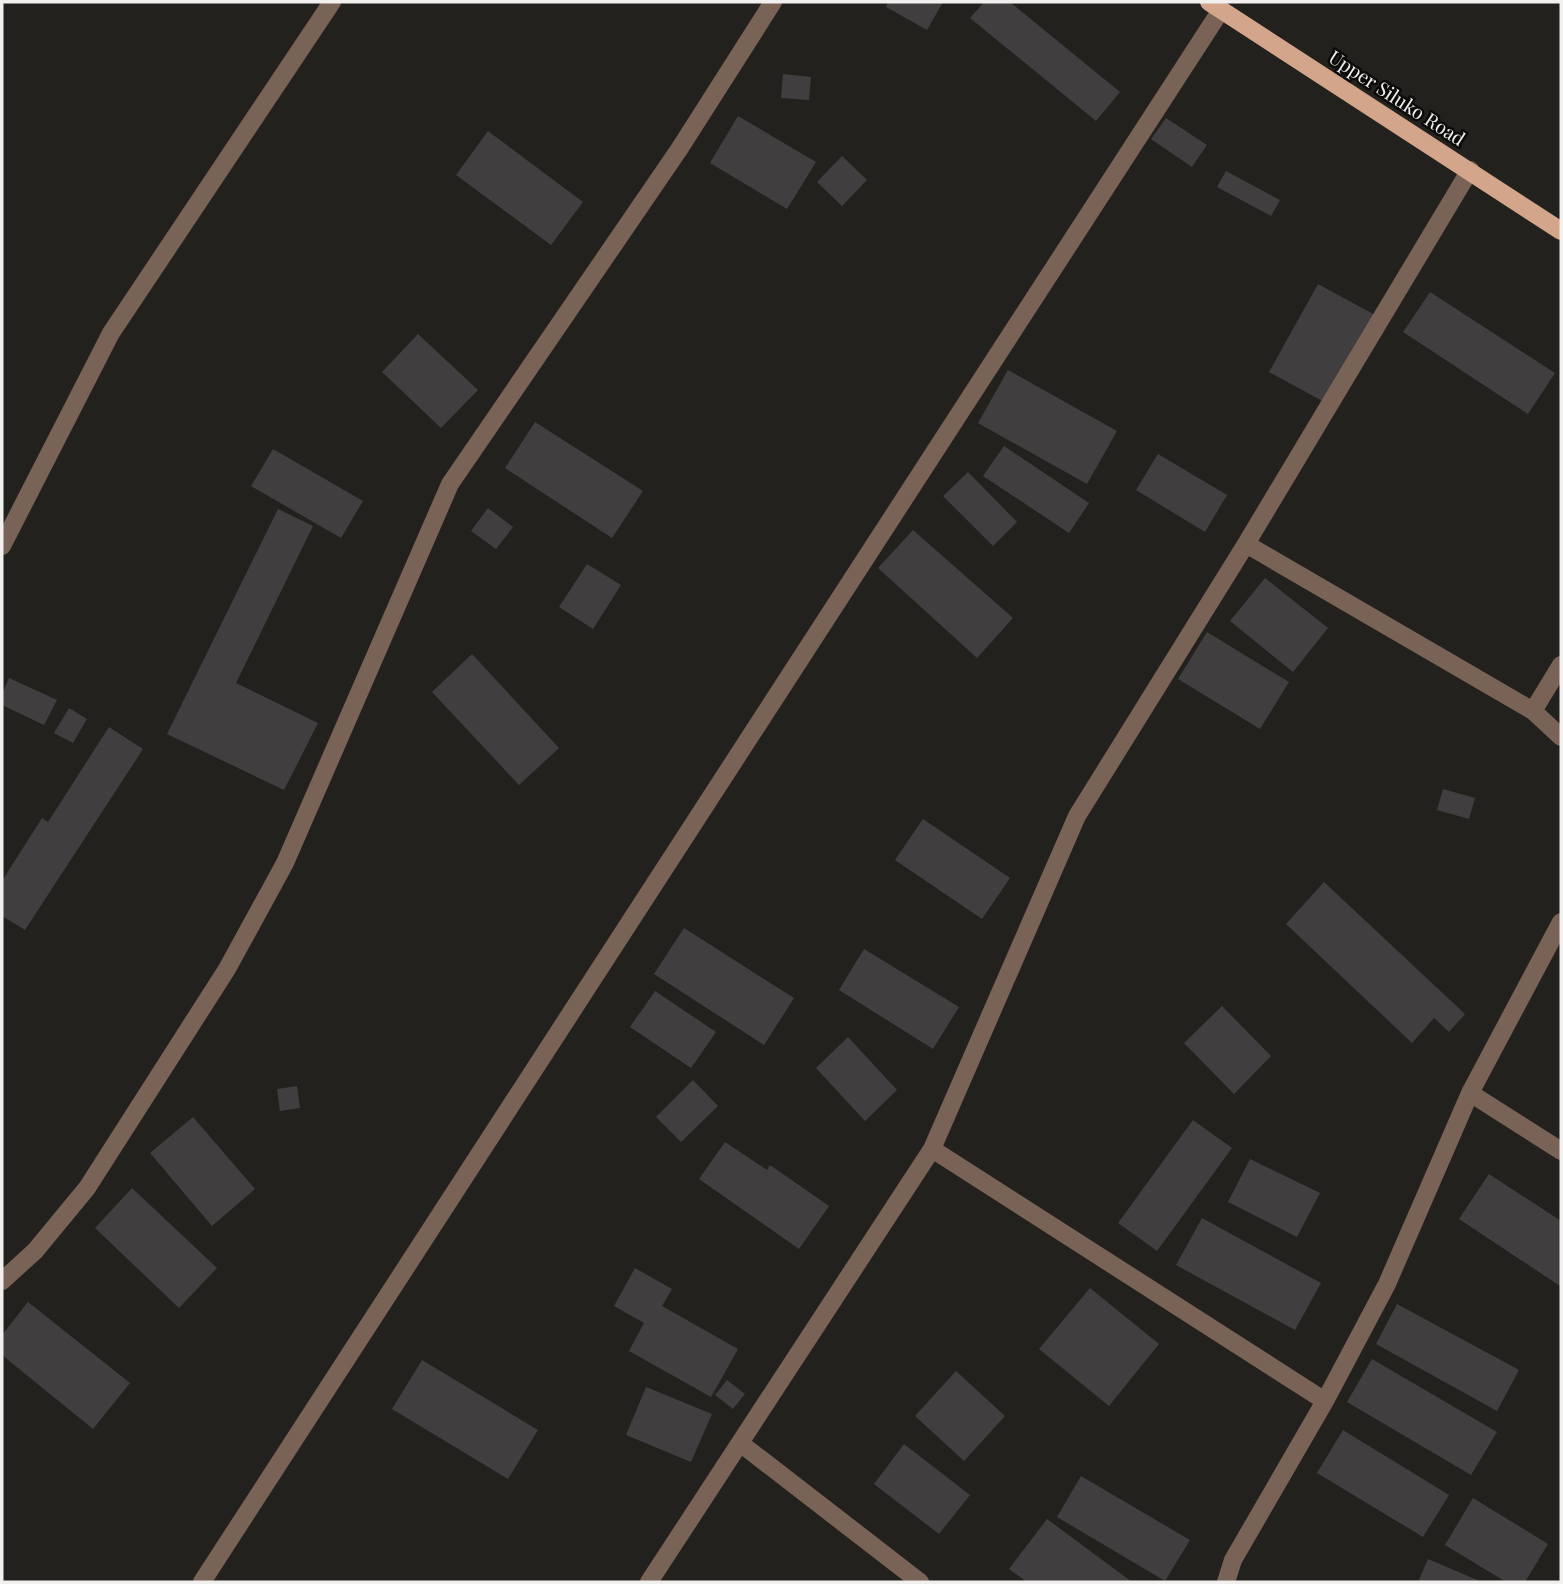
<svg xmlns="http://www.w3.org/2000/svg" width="1563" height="1584" font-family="'Playfair Display',serif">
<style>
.building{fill:#413e40}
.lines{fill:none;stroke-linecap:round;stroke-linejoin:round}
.minor{stroke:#796356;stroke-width:18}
.primary{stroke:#d3a58a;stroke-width:18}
.labels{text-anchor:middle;stroke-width:5;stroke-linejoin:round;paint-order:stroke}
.street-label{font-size:19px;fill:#f1f0ee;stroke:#0c0b0a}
</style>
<rect width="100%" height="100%" fill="#23211e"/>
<path class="building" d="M888 2H943L927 30 886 7Z
M984 2H1010L1120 92 1096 121 970 18Z
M783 74 811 77 809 100 781 98Z
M738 116 816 162 787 209 710 163Z
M1166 118 1207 145 1192 167 1151 139Z
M488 131 583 202 551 245 456 175Z
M842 156 867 180 842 206 817 182Z
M1226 171 1280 200 1271 216 1217 187Z
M1318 284 1375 315 1326 403 1269 372Z
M1430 292 1555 373 1528 414 1403 332Z
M418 334 478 390 441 428 382 372Z
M1008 370 1117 431 1087 484 978 423Z
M535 422 643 491 612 538 505 468Z
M1004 446 1089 503 1069 533 983 476Z
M273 449 363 501 341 538 251 486Z
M1158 454 1227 495 1205 532 1136 490Z
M968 472 1017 522 993 546 943 496Z
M488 508 513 527 496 549 471 531Z
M278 509 313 526 236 683 318 723 284 790 167 734Z
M913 530 1013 618 977 658 878 568Z
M587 564 621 585 593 629 559 607Z
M1265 578 1328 628 1293 672 1230 621Z
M1207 632 1289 682 1260 729 1178 679Z
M472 654 559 748 519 785 432 692Z
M9 678 57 700 44 725 2 705V694Z
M69 708 87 719 73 743 54 733Z
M109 727 143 749 25 930 2 916V881L42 818 48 822Z
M1443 789 1475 798 1469 819 1437 810Z
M923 819 1010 878 982 919 895 860Z
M1324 882 1465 1014 1449 1032 1434 1018 1412 1043 1286 924Z
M684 928 794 998 764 1045 654 974Z
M864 949 959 1007 933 1049 839 990Z
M655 991 716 1032 691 1068 630 1027Z
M1222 1006 1271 1056 1234 1094 1184 1043Z
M848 1037 897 1090 865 1121 816 1068Z
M693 1080 718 1106 681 1142 656 1117Z
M297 1086 300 1108 280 1111 277 1089Z
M193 1117 255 1189 212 1226 150 1153Z
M1193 1120 1232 1148 1157 1251 1118 1223Z
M725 1142 767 1170 770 1165 829 1206 799 1249 699 1179Z
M1250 1159 1320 1193 1297 1237 1228 1202Z
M1489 1174 1561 1221 1560 1286 1459 1219Z
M132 1188 217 1268 179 1308 95 1228Z
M1202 1218 1321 1283 1295 1330 1176 1265Z
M635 1268 672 1289 662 1306 738 1349 711 1397 629 1351 644 1323 614 1306Z
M1090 1288 1159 1344 1109 1406 1039 1349Z
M28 1302 130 1383 93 1429 2 1355V1335Z
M1397 1304 1519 1370 1497 1411 1376 1344Z
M1372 1359 1497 1432 1471 1475 1347 1402Z
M422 1360 538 1430 508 1479 392 1409Z
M956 1371 1005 1416 964 1461 915 1416Z
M727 1380 745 1394 733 1409 715 1395Z
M646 1387 712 1414 691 1462 626 1435Z
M1343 1430 1449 1495 1423 1537 1317 1473Z
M904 1444 970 1495 939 1534 874 1484Z
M1081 1476 1190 1540 1165 1581 1057 1517Z
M1473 1498 1548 1544 1525 1582H1506L1445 1545Z
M1047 1519 1132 1582H1027L1009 1569Z
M1428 1559 1482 1582H1418Z"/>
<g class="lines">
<path class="minor" d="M1246 544 1533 711
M2 546 111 333 332 2
M1561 665 1533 711 1561 737
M1470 1093 1561 1151
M932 1149 1325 1401
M2 1281 35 1251 87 1188 227 969 285 863 450 484 680 148 773 2
M740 1443 920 1582
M202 1582 1221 10
M649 1582 932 1149 1077 816 1246 544 1470 170
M1226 1582 1233 1560 1325 1401 1387 1284 1470 1093 1561 922"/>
<path class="primary" d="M1209 2 1561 231"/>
</g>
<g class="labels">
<g class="street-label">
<text transform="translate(1397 98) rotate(33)" y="7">Upper Siluko Road</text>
</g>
</g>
<rect width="1563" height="1584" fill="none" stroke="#f1f0ee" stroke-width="7"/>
</svg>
